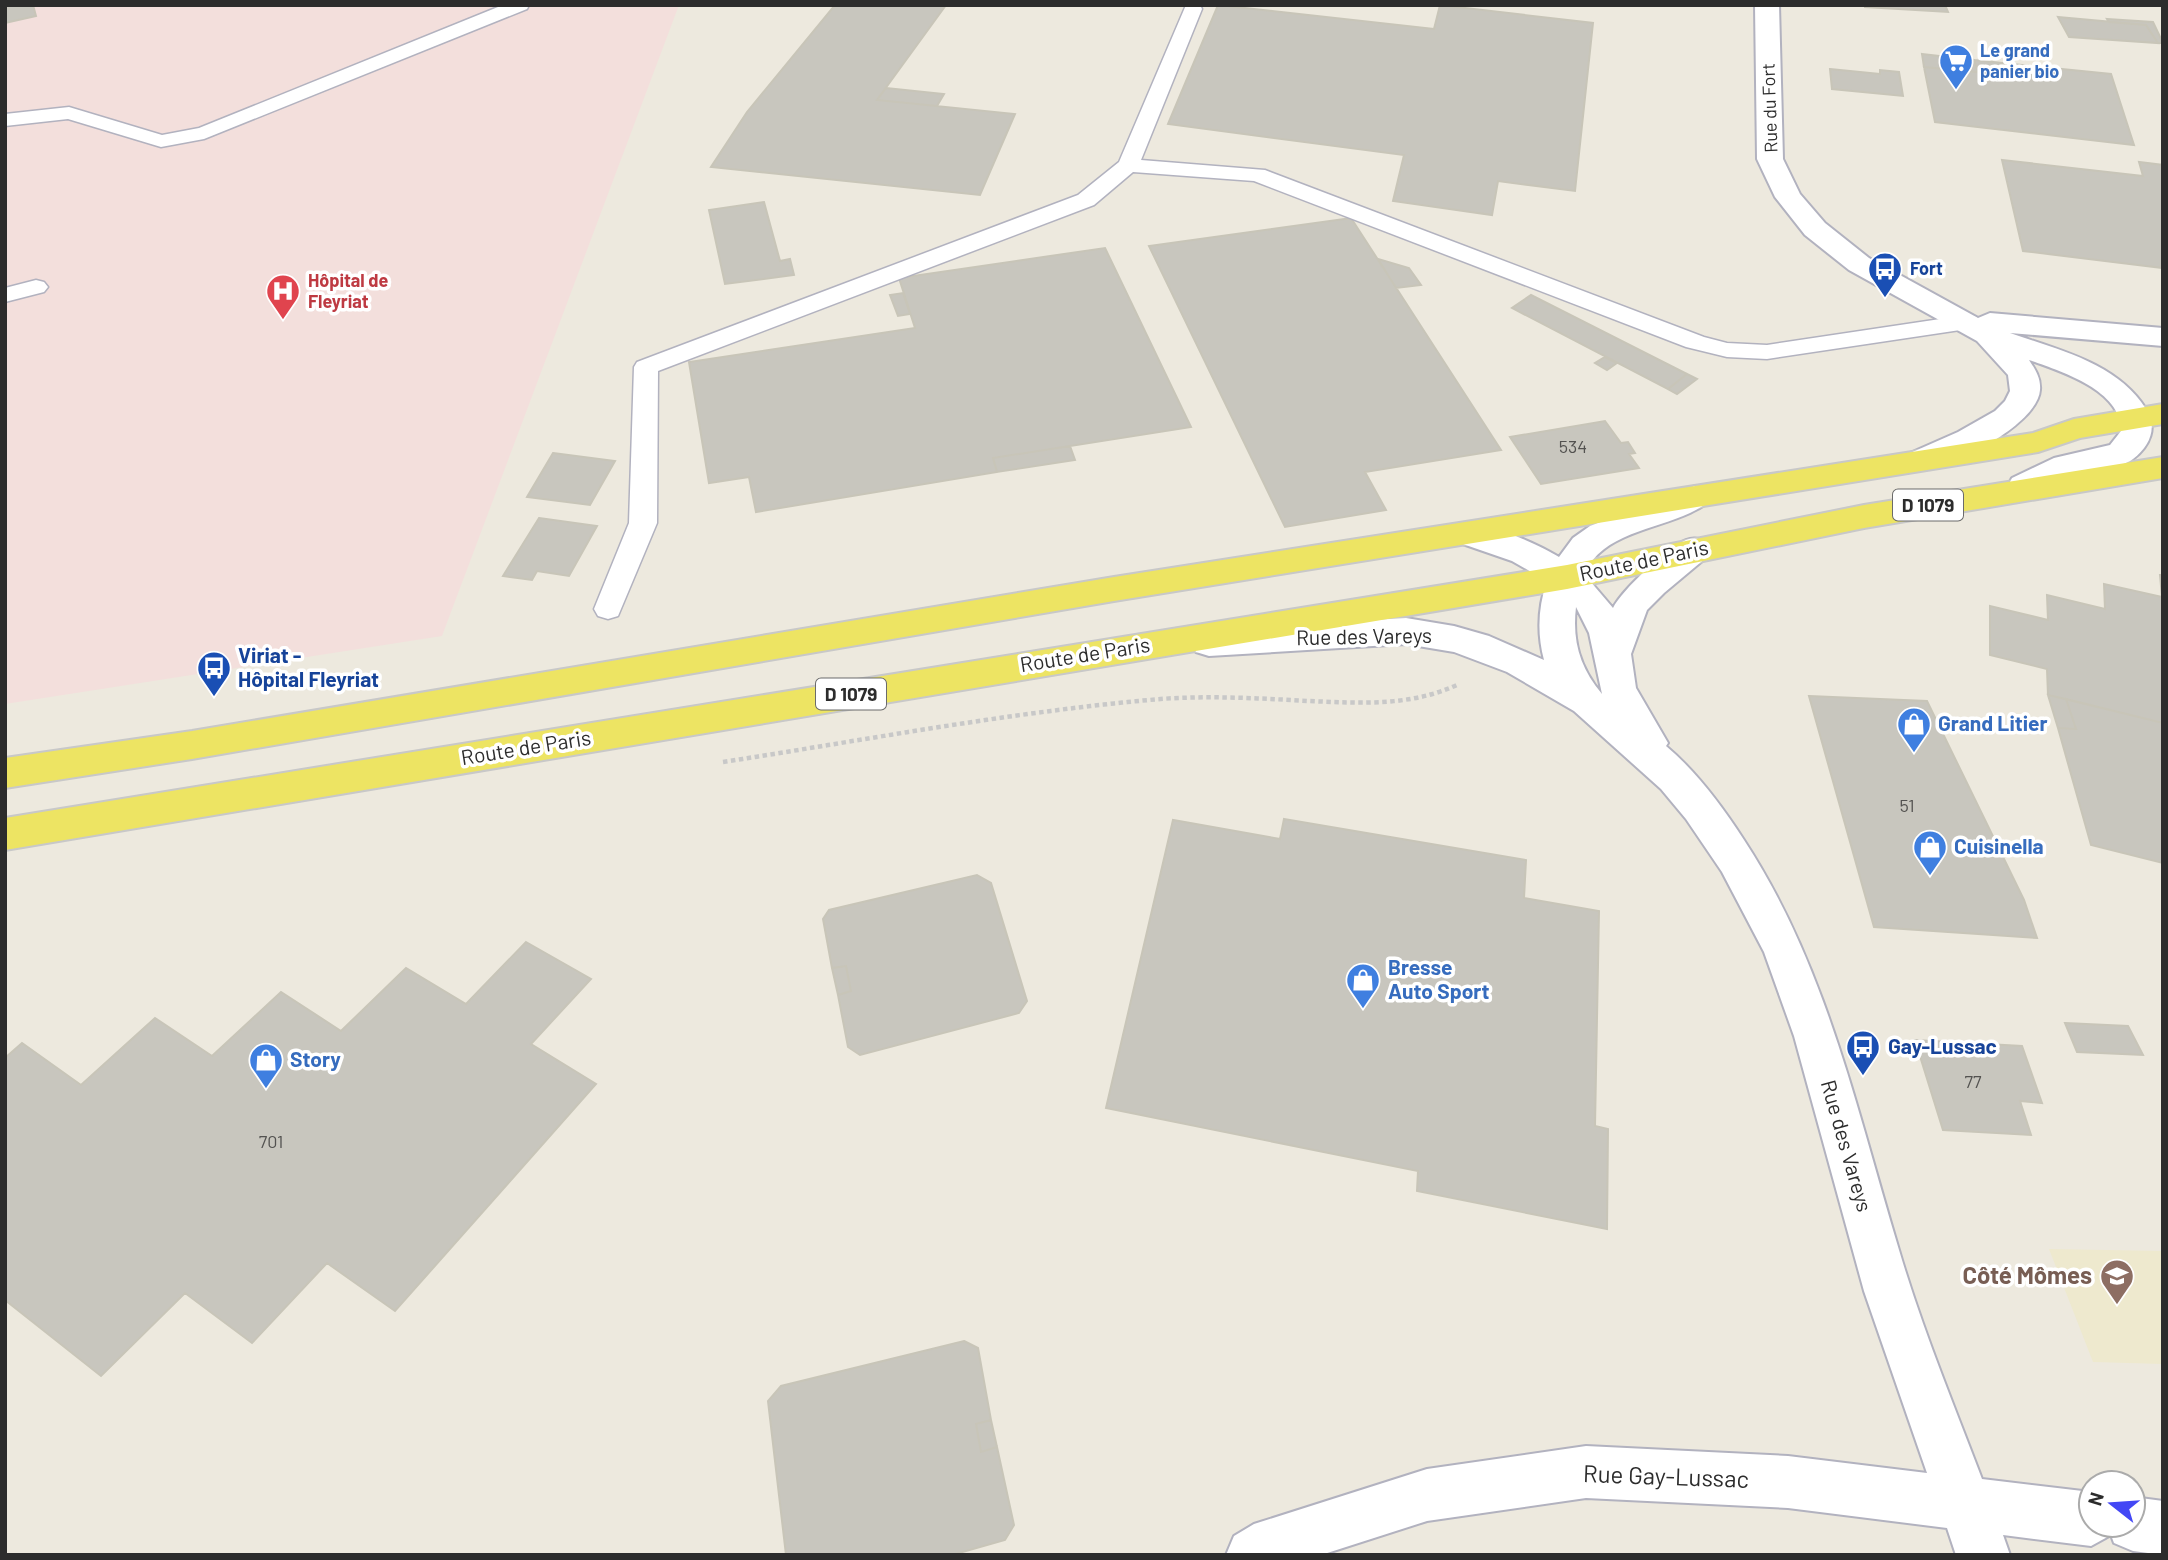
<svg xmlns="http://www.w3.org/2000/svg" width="2168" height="1560" font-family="Barlow,sans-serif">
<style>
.education{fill:#eee9ce}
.medical{fill:#f3dfdc}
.building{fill:#c8c6be;stroke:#c8c5b8;stroke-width:2}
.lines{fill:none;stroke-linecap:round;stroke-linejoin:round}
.service-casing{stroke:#b2b2bf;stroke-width:3}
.minor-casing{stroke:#b2b2bf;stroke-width:4}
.primary-casing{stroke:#c8c8c8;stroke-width:4}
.path{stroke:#c8c8c8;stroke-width:4.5;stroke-dasharray:4.5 3.5;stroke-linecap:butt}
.service{fill:#fff;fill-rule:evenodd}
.minor{fill:#fff;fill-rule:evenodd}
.primary{fill:#ede463;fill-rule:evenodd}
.labels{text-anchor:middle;stroke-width:7;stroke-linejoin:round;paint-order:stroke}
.far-shop-label{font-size:18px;font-weight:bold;fill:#366cbe;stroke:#fff;text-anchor:start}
.far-street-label{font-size:18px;fill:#2c2c2c;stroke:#fff}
.far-transit-label{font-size:18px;font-weight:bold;fill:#164399;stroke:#fff;text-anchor:start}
.far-health-label{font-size:18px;font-weight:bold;fill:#be3a42;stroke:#fff;text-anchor:start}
.number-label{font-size:18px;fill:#535250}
.shield{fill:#fff;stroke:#6b6b6b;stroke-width:2}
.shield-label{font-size:19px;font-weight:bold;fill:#2c2c2c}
.street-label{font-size:21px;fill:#2c2c2c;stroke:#fff}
.transit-label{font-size:21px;font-weight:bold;fill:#164399;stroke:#fff;text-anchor:start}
.shop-label{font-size:21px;font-weight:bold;fill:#366cbe;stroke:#fff;text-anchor:start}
.near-education-label{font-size:24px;font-weight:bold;fill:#785e54;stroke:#fff;text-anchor:end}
.near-street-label{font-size:24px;fill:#2c2c2c;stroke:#fff}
</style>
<rect width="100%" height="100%" fill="#ede9de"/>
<path class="education" d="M2049 1249 2163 1251V1364L2093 1362Z"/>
<path class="medical" d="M5 5H679L442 636 5 704Z"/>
<path class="building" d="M5 5H33L36 16 5 23Z
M835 5H946L877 100 1015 114 980 195 711 167 747 112Z
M1218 5 1434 29 1440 5 1593 23 1575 191 1498 181 1492 215 1393 201 1404 155 1168 124Z
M1865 5H1945L1948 12 1865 7Z
M2058 17 2146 25 2158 43 2069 37Z
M2107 19 2153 22 2163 43H2158L2146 25 2109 22Z
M1922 54 1974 60 1978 72 1924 67Z
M1974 60 2111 74 2134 145 1935 122 1924 67 1978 72Z
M1830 69 1880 74V70L1899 72 1903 96 1832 89Z
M886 88 944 94 937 106 877 100Z
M2002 160 2143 176 2139 162 2163 165V268L2023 251Z
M764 202 780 261 790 259 794 275 725 284 709 210Z
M1351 218 1501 450 1365 472 1386 510 1285 527 1149 246Z
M1105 248 1191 427 993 458 997 472 756 512 749 477 709 483 689 362 915 328 899 278Z
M1378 259 1409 268 1421 285 1396 288Z
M903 293 910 314 898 316 890 295Z
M1531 295 1687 374 1668 389 1512 308Z
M1605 357 1617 363 1607 370 1595 363Z
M1687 374 1697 379 1677 394 1668 389Z
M1605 421 1621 443 1628 442 1635 453 1629 454 1639 468 1541 484 1510 437Z
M1070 446 1075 460 997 472 993 458Z
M553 453 615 461 590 505 527 497Z
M539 518 597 526 569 576 537 571 532 580 503 576Z
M2160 575H2163V723L2048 695 2047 669 1990 655V606L2048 620 2047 595 2105 609 2104 584 2162 597Z
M2048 695 2066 699 2076 729 2058 728Z
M1809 696 1927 701 2024 900 2037 938 1874 927Z
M2066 699 2163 723V863L2091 845 2058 728 2076 729Z
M1284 819 1526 860 1524 898 1599 911 1595 1126 1608 1129 1607 1229 1417 1191 1418 1171 1106 1108 1173 820 1280 839Z
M977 875 991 883 1027 1001 1019 1013 860 1055 848 1047 838 995 851 991 846 966 832 968 823 919 829 910Z
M526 942 591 979 531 1044 596 1084 395 1311 327 1263 252 1343 185 1293 101 1376 5 1300V1058L22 1043 81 1085 155 1018 212 1056 281 992 341 1031 406 968 466 1004Z
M846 966 851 991 838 995 832 968Z
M2065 1023 2128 1026 2143 1055 2077 1052Z
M1915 1040 2022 1046 2042 1103 2020 1101 2031 1135 1943 1130Z
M964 1341 978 1348 991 1420 976 1424 981 1452 997 1447 1014 1525 1005 1540 952 1555H786L768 1401 781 1386Z
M991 1420 997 1447 981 1452 976 1424Z"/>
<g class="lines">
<g class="service-casing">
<path id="service" d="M503 5H529L527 9 204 139 161 147 68 119 5 126V114L69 107 162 135 199 128Z
M1186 5H1200L1202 9 1141 160 1265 170 1704 337 1727 343 1767 345 1967 315 1976 317 1979 322 1976 327 1967 329 1767 359 1727 357 1686 347 1254 181 1133 172 1094 205 658 371 657 523 618 616 608 619 598 616 594 609 629 523 634 367 637 362 1078 195 1119 162Z
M36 280 44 282 48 287 44 292 5 302V288Z"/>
</g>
<g class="minor-casing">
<path id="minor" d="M1755 5H1779L1783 159 1800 194 1825 223 1869 258 1978 318 1990 313 2163 328V346L2010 333C2059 350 2117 363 2146 409 2158 427 2150 446 2133 459 2118 470 2093 469 2076 474 2053 479 2038 501 2012 494L2008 486 2012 478 2054 458 2110 445 2121 431C2122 390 2060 371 2029 360 2035 369 2041 378 2040 390 2038 426 1939 477 1908 468L1903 461 1908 454 1958 432 1995 411 2005 401 2010 391 2008 375 1977 341 1849 270 1805 235 1775 197 1757 159Z
M1695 486 1707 489 1711 497C1706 506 1699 508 1690 513 1654 530 1603 533 1584 574L1613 608C1622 590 1667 548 1686 540 1694 537 1699 539 1707 541L1712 549 1707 557 1664 593 1647 610 1631 654 1636 688 1668 743 1666 746C1697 772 1722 806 1744 840 1826 965 1856 1108 1899 1250 1922 1328 1953 1403 1982 1479L2091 1492V1525H2133V1497L2163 1501V1555L2133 1551 2114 1543 2111 1535 2091 1546 2003 1535 2010 1555H1956L1947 1528 1788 1508 1586 1498 1427 1521 1321 1555H1226L1234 1536 1254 1524 1427 1469 1586 1446 1788 1456 1927 1473 1864 1291 1794 1036 1764 952 1722 872 1686 819 1661 789 1574 711 1507 672 1454 652 1406 644 1209 656 1196 652 1191 643 1196 634 1209 630 1406 618 1454 626 1489 636 1544 660C1537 634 1538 607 1547 581L1512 561 1457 542 1452 534 1457 526C1483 519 1536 543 1559 557L1573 538 1590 526ZM1576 607 1589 633 1602 694C1580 668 1572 641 1576 607Z"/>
</g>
<g class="primary-casing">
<path id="primary" d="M2163 404V424L2080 438 2038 452 1114 601 192 759 5 788V758L192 731 1114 577 2033 433 2074 419Z
M2163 457V478L1864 528 1567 589 5 850V818L1567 565 1864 505Z"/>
</g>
<path class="path" d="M723 762C865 740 1006 713 1149 700 1201 695 1255 698 1308 701 1360 703 1410 707 1459 684"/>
<use href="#service" class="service"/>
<use href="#minor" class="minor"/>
<use href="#primary" class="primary"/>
</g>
<defs>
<g id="supermarket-pin" transform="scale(1.75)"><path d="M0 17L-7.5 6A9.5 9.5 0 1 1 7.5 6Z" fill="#3f7fe0" stroke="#fff"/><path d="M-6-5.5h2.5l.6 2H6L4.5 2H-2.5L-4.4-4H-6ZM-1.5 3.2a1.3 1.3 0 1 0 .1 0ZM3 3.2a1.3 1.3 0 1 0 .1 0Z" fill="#fff"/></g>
<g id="bus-pin" transform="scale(1.75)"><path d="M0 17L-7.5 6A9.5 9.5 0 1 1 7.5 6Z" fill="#1a4fb4" stroke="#fff"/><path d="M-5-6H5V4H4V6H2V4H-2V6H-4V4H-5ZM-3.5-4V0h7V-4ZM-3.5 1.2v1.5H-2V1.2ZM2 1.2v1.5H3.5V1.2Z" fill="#fff"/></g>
<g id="hospital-pin" transform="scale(1.75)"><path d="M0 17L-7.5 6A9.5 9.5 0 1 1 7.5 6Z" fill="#e0444e" stroke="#fff"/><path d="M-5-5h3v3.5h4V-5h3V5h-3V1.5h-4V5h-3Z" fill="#fff"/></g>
<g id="shop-pin" transform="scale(1.75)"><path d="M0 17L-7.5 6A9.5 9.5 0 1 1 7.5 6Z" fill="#3f7fe0" stroke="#fff"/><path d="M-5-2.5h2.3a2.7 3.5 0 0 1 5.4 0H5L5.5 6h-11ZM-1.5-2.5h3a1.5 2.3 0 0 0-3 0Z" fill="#fff"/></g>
<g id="school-pin" transform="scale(1.75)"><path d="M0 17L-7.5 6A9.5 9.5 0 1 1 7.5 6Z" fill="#8d6e63" stroke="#fff"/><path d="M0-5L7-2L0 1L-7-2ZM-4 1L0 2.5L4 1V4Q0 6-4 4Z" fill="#fff"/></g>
</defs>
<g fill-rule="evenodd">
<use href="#supermarket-pin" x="1956" y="61"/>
<use href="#bus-pin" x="1885" y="269"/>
<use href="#hospital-pin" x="283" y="291"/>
<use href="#bus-pin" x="214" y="668"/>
<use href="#shop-pin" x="1914" y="724"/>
<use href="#shop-pin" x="1930" y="847"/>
<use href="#shop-pin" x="1363" y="980"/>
<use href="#bus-pin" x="1863" y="1047"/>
<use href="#shop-pin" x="266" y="1060"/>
<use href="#school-pin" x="2117" y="1276"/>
</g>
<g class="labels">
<g class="far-shop-label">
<text x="1980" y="57">Le grand<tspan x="1980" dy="21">panier bio</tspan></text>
</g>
<g class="far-street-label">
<text transform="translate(1770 108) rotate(-92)" y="6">Rue du Fort</text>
</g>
<g class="far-transit-label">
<text x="1910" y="275">Fort</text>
</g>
<g class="far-health-label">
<text x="308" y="287">Hôpital de<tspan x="308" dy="21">Fleyriat</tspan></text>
</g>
<g class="number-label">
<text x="1573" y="453">534</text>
<text x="1907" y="812">51</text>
<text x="1973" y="1088">77</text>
<text x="271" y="1148">701</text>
</g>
<g class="shield">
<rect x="1893" y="489.5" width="70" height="31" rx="5"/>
<rect x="816" y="678.5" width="70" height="31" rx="5"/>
</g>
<g class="shield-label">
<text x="1928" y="512">D 1079</text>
<text x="851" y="701">D 1079</text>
</g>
<g class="street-label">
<text transform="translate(1644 561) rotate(-12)" y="7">Route de Paris</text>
<text transform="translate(1364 637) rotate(-1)" y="7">Rue des Vareys</text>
<text transform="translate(1085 655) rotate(-9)" y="7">Route de Paris</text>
<text transform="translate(526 748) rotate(-9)" y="7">Route de Paris</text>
<text transform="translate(1846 1146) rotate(74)" y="7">Rue des Vareys</text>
</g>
<g class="transit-label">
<text x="238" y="663">Viriat -<tspan x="238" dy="24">Hôpital Fleyriat</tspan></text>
<text x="1888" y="1054">Gay-Lussac</text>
</g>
<g class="shop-label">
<text x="1938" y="731">Grand Litier</text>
<text x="1954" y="854">Cuisinella</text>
<text x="1388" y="975">Bresse<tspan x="1388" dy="24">Auto Sport</tspan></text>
<text x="290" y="1067">Story</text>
</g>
<g class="near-education-label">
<text x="2092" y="1284">Côté Mômes</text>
</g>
<g class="near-street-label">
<text transform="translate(1666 1477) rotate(2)" y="8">Rue Gay-Lussac</text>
</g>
</g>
<rect width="2168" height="1560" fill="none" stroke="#2c2c2c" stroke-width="14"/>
<g transform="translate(2112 1504) rotate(287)"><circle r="33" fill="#ffffff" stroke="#ababab" stroke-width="2"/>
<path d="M0-5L12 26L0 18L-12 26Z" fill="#4347f5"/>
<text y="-10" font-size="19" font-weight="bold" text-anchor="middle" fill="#2c2c2c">N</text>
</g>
</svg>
